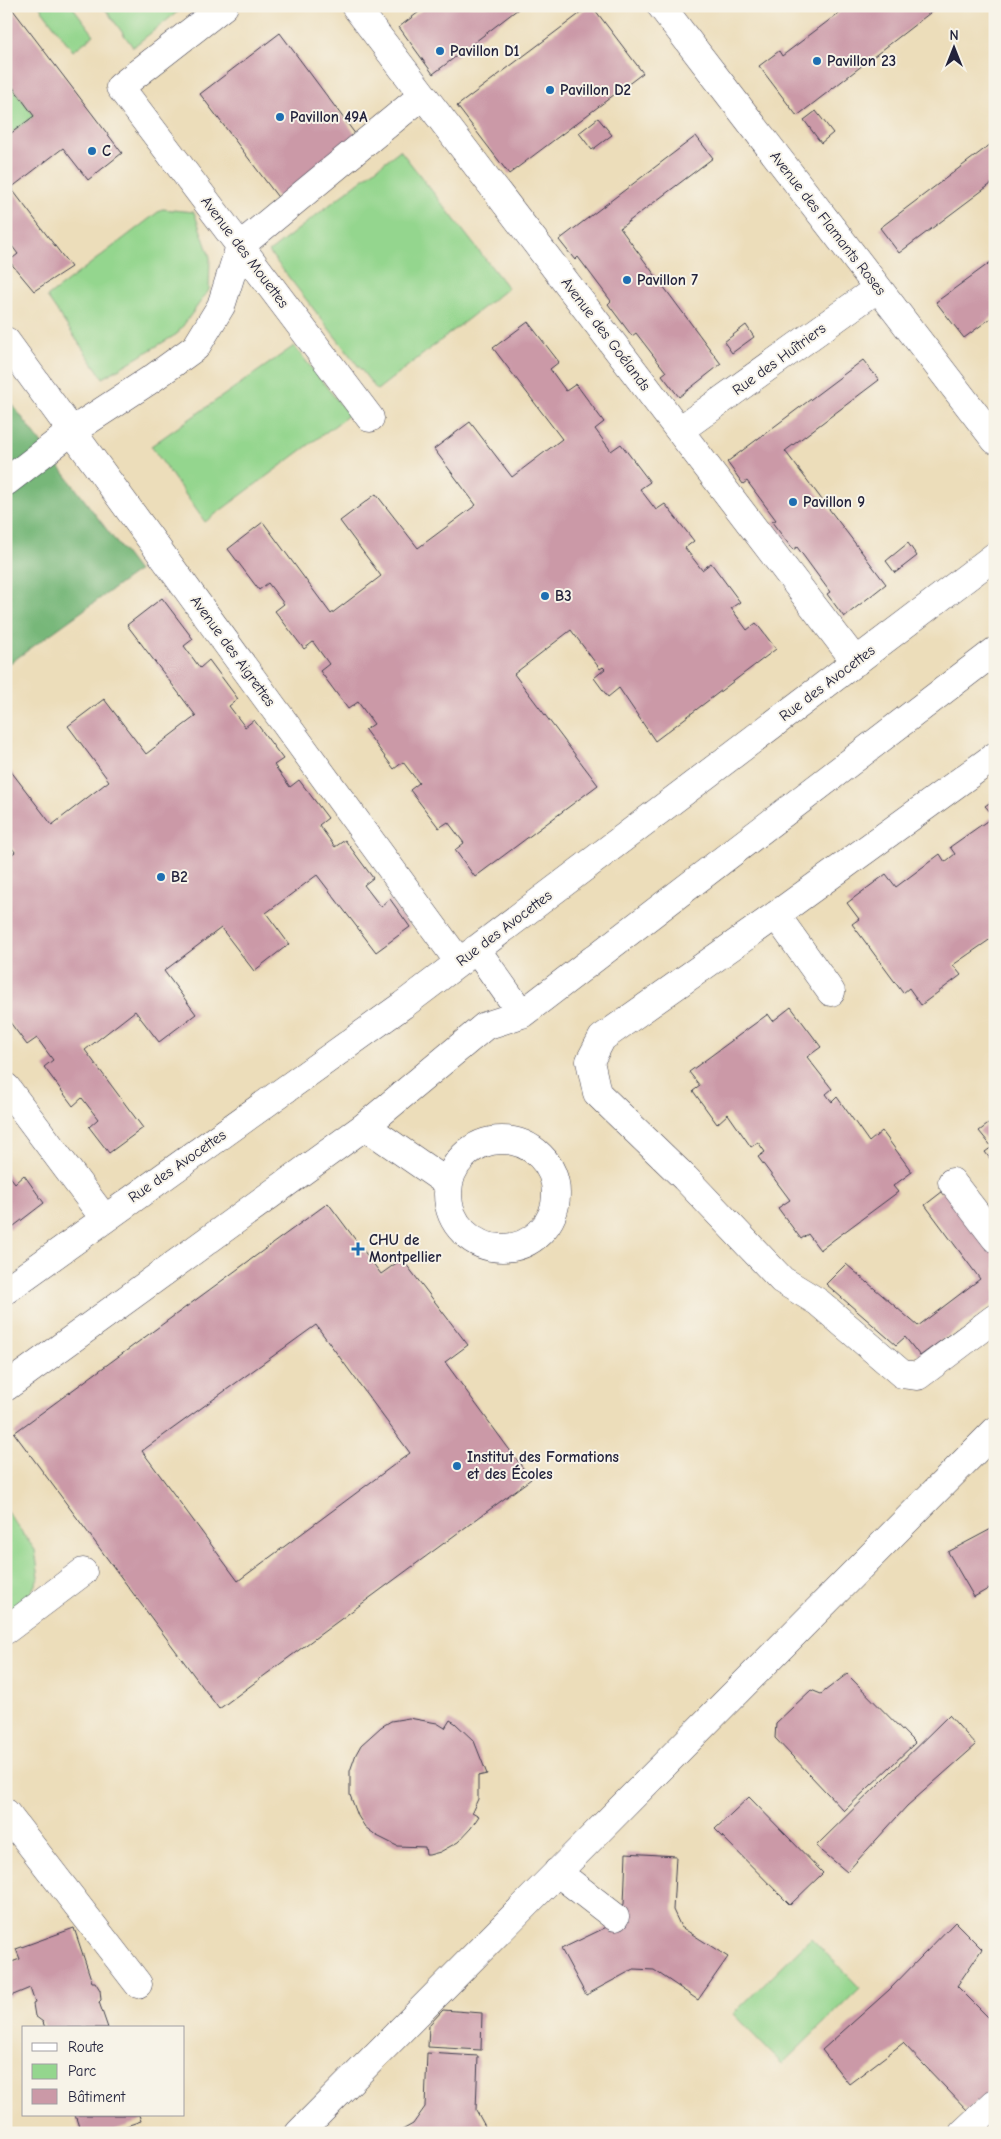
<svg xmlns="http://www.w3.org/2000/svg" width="1001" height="2139" font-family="'Comic Neue',sans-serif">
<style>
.green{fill:#94d68e;stroke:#5b7c64}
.forest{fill:#77b779;stroke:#4c6c5a}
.building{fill:#cb99a7;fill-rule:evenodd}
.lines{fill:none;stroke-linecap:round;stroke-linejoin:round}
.minor-casing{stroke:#403e4e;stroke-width:29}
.minor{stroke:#fff;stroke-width:28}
.poi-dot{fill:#1f6fb2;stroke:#f7f3e8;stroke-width:2}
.labels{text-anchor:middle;stroke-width:4;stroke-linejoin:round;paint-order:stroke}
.poi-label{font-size:15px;font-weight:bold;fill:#22223b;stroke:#f7f3e8;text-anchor:start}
.street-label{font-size:15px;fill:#22223b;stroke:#f7f3e8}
</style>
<rect width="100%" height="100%" fill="#f7f3e8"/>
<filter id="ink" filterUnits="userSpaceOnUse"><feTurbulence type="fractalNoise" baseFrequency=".02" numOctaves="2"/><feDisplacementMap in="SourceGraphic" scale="10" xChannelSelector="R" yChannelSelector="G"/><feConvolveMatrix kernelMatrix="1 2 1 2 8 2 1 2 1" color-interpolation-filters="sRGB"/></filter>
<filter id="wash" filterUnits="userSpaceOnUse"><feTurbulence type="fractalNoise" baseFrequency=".0096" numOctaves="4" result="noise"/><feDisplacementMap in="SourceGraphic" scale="20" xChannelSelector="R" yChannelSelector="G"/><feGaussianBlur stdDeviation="1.12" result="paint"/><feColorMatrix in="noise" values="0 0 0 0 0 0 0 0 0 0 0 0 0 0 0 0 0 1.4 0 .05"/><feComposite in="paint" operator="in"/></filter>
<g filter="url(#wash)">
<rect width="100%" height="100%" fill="#ecddba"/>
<path class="green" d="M39 6H72L94 35 73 51Z
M103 6H185L133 47Z
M6 78 34 116 6 137Z
M400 150 508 288 377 390 269 252Z
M162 209 194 212 210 257 209 290 177 334 103 378 47 297Z
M294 346 349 415 205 522 151 446Z
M6 1510 35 1550 39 1577 27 1600 6 1615Z
M811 1938 860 1988 782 2064 733 2014Z"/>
<path class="forest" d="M6 396 138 571 6 666Z"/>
<g id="blocks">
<path class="building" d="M6 6H10L122 153 88 180 63 148 11 188 71 267 34 291 9 261 18 254 6 238V137L34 116 6 78Z
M427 6H522L433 74 399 27Z
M590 6H592L643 73 509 174 457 106Z
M836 6H939L797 116 759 66 779 51 782 56 840 12Z
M280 33 359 139 280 200 200 94Z
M816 111 833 133 821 143 804 120Z
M598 118 612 135 592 150 579 133Z
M696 136 713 158 620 228 721 364 679 397 662 375 666 372 636 333 632 336 608 304 611 301 578 257 575 260 559 240Z
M995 141V181L899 253 880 228Z
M995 259V315L964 338 936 302Z
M528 322 559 362 550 369 566 391 576 384 604 422 595 429 611 451 621 444 650 482 640 489 656 510 665 504 694 541 685 548 702 570 711 563 740 602 731 608 747 630 756 623 776 649 655 741 619 688 608 697 594 678 605 669 603 667 600 669 571 630 514 674 598 785 475 877 455 850 464 843 448 822 439 828 410 790 419 783 403 762 394 769 365 730 374 724 358 702 348 709 320 671 329 664 313 642 304 649 275 611 284 604 268 583 259 590 228 549 263 522 331 614 381 576 340 521 376 494 418 548 476 505 434 449 470 422 512 477 562 439 493 348Z
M746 325 754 337 732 353 724 342Z
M863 360 879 380 785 451 886 584 844 617 827 594 830 592 797 547 793 550 772 522 776 520 747 481 743 484 727 462Z
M908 543 917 556 895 573 886 561Z
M162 598 193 639 184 646 200 668 209 660 238 699 229 706 245 727 254 720 283 759 274 765 290 787 299 780 328 818 319 825 335 847 345 840 373 878 364 885 381 907 390 899 410 927 376 952 317 875 266 913 289 944 254 971 221 928 164 971 196 1014 159 1042 135 1011 85 1050 143 1128 109 1153 89 1127 98 1119 82 1098 73 1106 44 1067 53 1060 37 1038 27 1045 6 1017V1002L8 1000 6 998V859L15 852 6 840V773L10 770 52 825 109 781 68 726 104 699 146 754 196 716 127 625Z
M995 799V936L953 965 961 975 921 1005 909 988 903 993 852 924 859 919 847 903 886 874 896 887 940 854 945 862 955 854 950 847 994 816 985 806Z
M791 1007 821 1047 807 1057 832 1089 826 1094 832 1102 837 1097 869 1142 882 1131 912 1172 893 1186 898 1192 820 1250 808 1234 801 1239 778 1208 790 1200 758 1157 765 1152 758 1142 751 1147 728 1114 717 1124 693 1091 700 1086 689 1072 768 1014 773 1021Z
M995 1119V1165L985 1152 992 1147 979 1131Z
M6 1171 15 1183 24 1175 44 1203 10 1229 6 1224Z
M947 1188 995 1253V1301L920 1356 905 1337 896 1345 826 1284 846 1264 918 1326 980 1279 925 1205Z
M328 1203 381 1274 402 1259 468 1345 445 1362 531 1479 219 1709 14 1433ZM316 1325 410 1453 238 1581 142 1451Z
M995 1527V1585L974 1597 948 1552Z
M847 1674 915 1743 844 1811 775 1738 776 1723 811 1690 821 1694Z
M949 1715 976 1745 907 1806 847 1872 816 1846Z
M409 1718 437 1723 445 1728 450 1720 455 1723 474 1741 487 1774 478 1776V1799L472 1812 479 1816 471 1828 458 1842 440 1852 429 1855H426L425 1847 397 1846 377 1836 365 1827 358 1816 350 1795V1771L356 1754 361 1745 381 1727 391 1721Z
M749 1797 823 1873 790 1905 715 1829Z
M626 1853 676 1856 673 1910 681 1927 728 1957 698 2000 654 1970 634 1969 586 1995 561 1949 613 1924 624 1904Z
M955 1922 982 1949 957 1986 995 2024V2086L968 2111 903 2043 849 2084 822 2050 889 1990Z
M74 1928 92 1982H95L100 1990 101 2000 99 2002 108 2028H45L43 2022 35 2016 33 2004 35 2003 30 1988 6 1998V1964L20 1959 16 1949Z
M443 2010 482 2013 481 2050 428 2047 429 2025Z
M427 2053 478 2056 476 2110 486 2128 493 2133H397L413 2124 425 2107Z
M75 2115H139L141 2121 106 2133H81Z"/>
</g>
</g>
<g filter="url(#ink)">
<use href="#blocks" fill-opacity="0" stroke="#403e4e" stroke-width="1"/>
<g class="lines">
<g class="minor-casing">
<path id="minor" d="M224 6 120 87 370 418
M355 6 856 662
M661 6 995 440
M6 341 459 962
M680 430 878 288
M6 482 72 431 153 378 196 347 221 306 240 246 423 95
M995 756 776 915 602 1038 590 1061 597 1093 685 1178 782 1280 818 1302 902 1374 918 1376 995 1318
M776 915 831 992
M476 949 522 1014
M6 1087 104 1218
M365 1126 485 1026 522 1014 995 651
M448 1194a54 54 0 1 1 108 0a54 54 0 1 1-108 0Z
M952 1182 995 1238
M6 1290 403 1005 995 556
M6 1387 365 1126 449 1184
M6 1630 83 1572
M6 1813 138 1984
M557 1872 615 1917
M299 2133 995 1431
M963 2133 995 2103"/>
</g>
<use href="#minor" class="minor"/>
</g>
</g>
<g class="poi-dot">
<circle cx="440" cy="51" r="5"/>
<circle cx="817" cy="61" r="5"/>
<circle cx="550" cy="90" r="5"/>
<circle cx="280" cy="117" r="5"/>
<circle cx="92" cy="151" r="5"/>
<circle cx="627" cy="280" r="5"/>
<circle cx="793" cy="502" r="5"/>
<circle cx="545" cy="596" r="5"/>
<circle cx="161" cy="877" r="5"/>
<path d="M355.5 1241.5h5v5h5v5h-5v5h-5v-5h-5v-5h5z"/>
<circle cx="457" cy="1466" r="5"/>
</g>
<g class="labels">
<g class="poi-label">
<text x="450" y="56">Pavillon D1</text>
<text x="827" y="66">Pavillon 23</text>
<text x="560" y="95">Pavillon D2</text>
<text x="290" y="122">Pavillon 49A</text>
<text x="102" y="156">C</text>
<text x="637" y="285">Pavillon 7</text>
<text x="803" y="507">Pavillon 9</text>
<text x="555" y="601">B3</text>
<text x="171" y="882">B2</text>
<text x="369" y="1245">CHU de<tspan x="369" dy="17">Montpellier</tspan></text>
<text x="467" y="1462">Institut des Formations<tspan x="467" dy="17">et des Écoles</tspan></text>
</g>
<g class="street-label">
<text transform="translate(828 223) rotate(52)" y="5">Avenue des Flamants Roses</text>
<text transform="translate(245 252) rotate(53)" y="5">Avenue des Mouettes</text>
<text transform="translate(606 334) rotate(53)" y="5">Avenue des Goélands</text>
<text transform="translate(779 359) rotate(-36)" y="5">Rue des Huîtriers</text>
<text transform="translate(233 651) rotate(54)" y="5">Avenue des Aigrettes</text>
<text transform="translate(827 683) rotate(-37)" y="5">Rue des Avocettes</text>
<text transform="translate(504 928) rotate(-37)" y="5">Rue des Avocettes</text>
<text transform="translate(177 1166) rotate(-35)" y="5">Rue des Avocettes</text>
</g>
</g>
<rect width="1001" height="2139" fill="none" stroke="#f7f3e8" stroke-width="25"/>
<rect x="22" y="2026" width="162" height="90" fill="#f7f3e8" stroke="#a29fa3"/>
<rect x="32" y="2043" width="25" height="8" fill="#ffffff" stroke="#a29fa3"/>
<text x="68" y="2052" font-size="15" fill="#22223b">Route</text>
<rect x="32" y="2064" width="25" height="15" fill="#94d68e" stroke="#a29fa3"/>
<text x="68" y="2076" font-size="15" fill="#22223b">Parc</text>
<rect x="32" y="2089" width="25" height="15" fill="#cb99a7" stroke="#a29fa3"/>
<text x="68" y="2102" font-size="15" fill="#22223b">Bâtiment</text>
<g transform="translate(954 48)" stroke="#f7f3e8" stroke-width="4" paint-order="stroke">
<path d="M0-4L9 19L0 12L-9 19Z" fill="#22223b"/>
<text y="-8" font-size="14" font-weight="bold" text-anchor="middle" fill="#22223b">N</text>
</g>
</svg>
